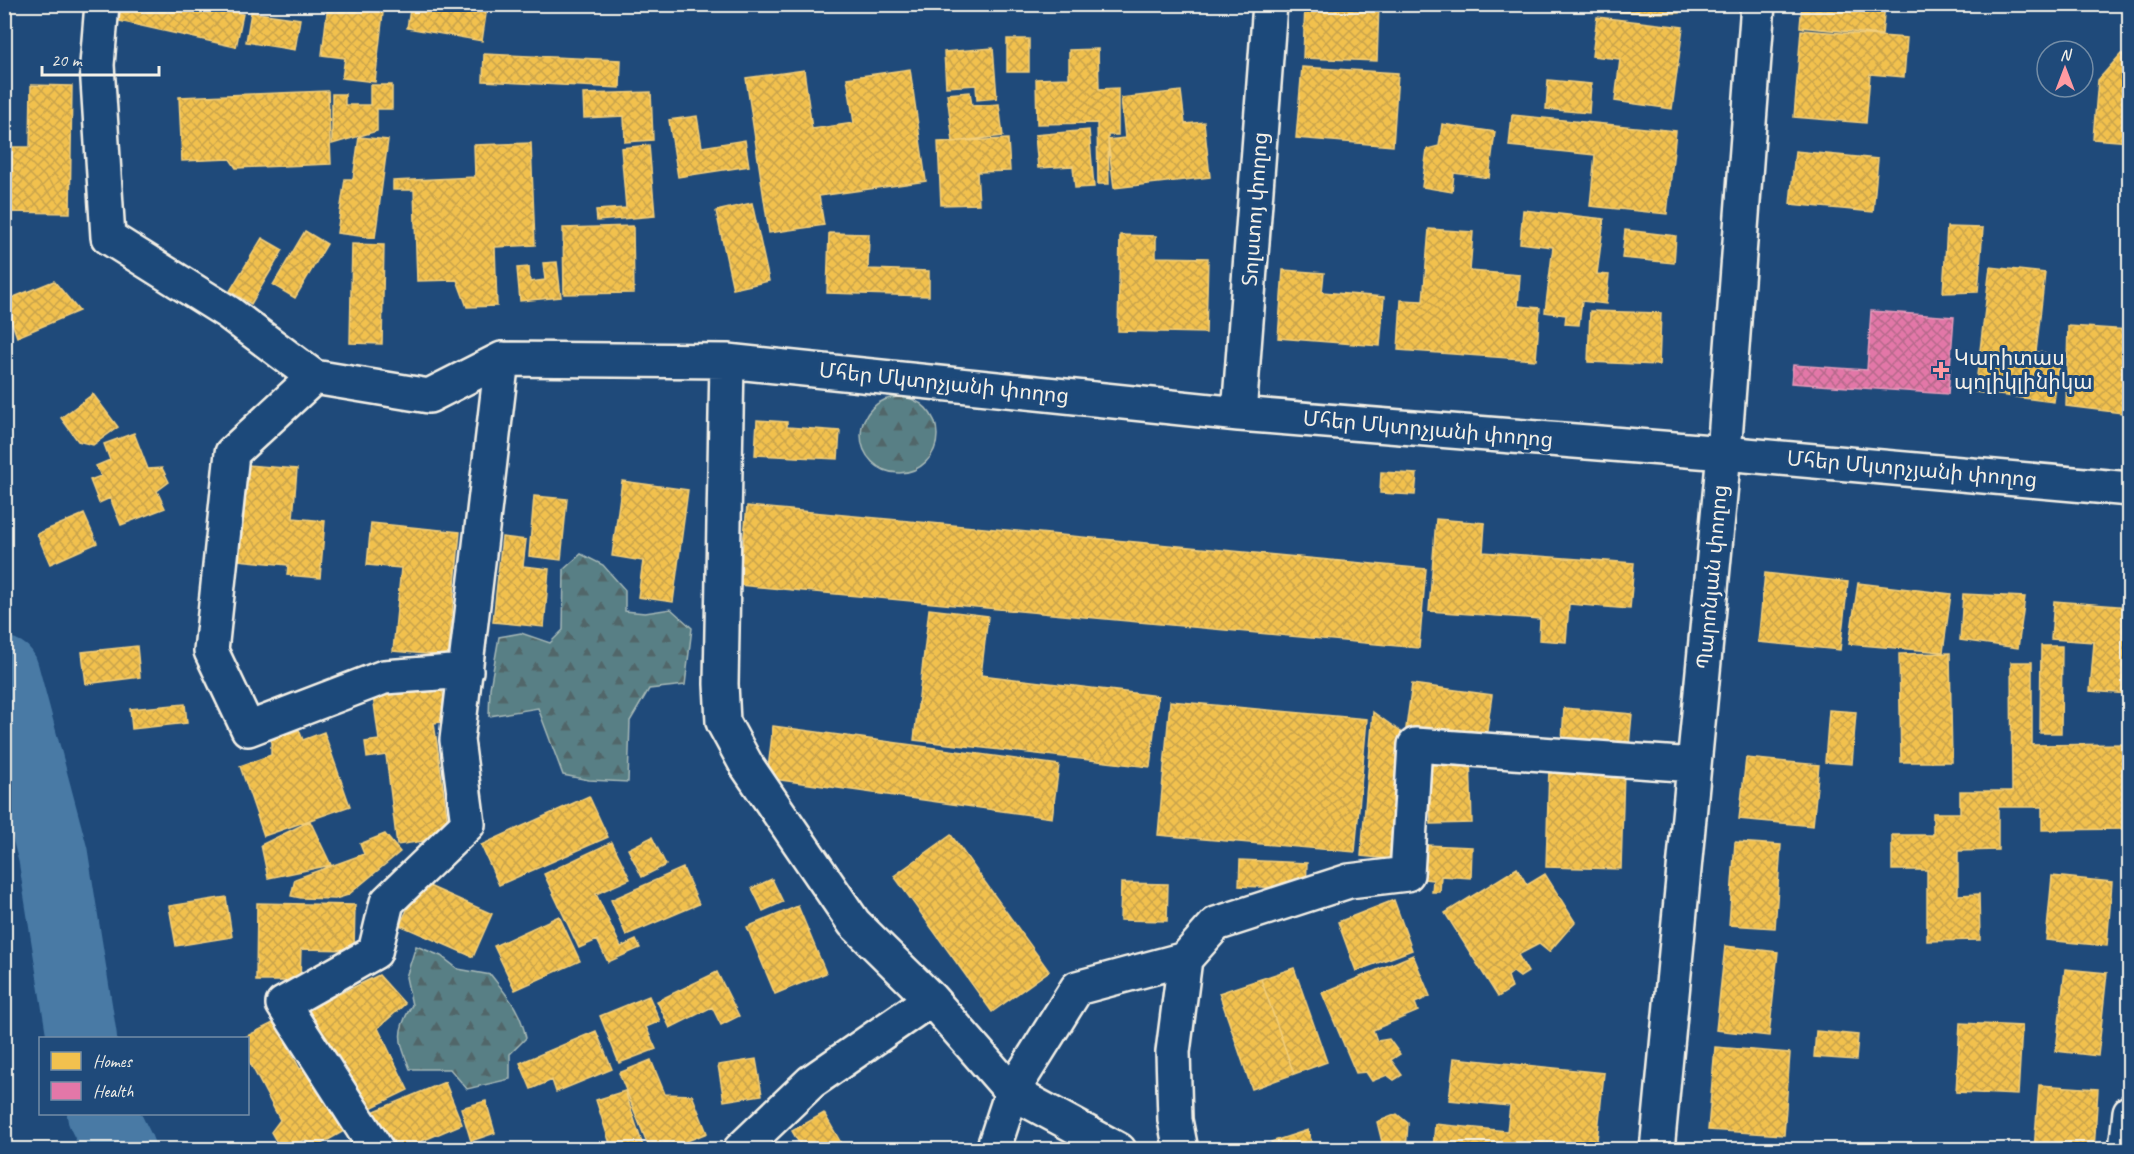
<svg xmlns="http://www.w3.org/2000/svg" width="2134" height="1154" font-family="Caveat,'Noto Sans Armenian',sans-serif">
<style>
.forest{fill:url(#forest-firs);stroke:#a6b8b6;stroke-width:1.5}
.homes{fill:url(#homes-cross-hatch);stroke:#f3cf7c;stroke-width:1.5}
.health{fill:url(#health-cross-hatch);stroke:#e89cbb;stroke-width:1.5}
.lines{fill:none;stroke-linecap:round;stroke-linejoin:round}
.river{stroke:#487aa5;stroke-width:70}
.street-casing{stroke:#f4f1e8;stroke-width:38}
.street{stroke:#1f4a7a;stroke-width:33}
.poi-dot{fill:#ff9aa2;stroke:#1f4a7a;stroke-width:2}
.labels{text-anchor:middle;stroke-width:6;stroke-linejoin:round;paint-order:stroke}
.street-label{font-size:21px;fill:#f4f1e8;stroke:#1f4a7a}
.poi-label{font-size:21px;fill:#f4f1e8;stroke:#1f4a7a;text-anchor:start}
</style>
<defs>
<pattern id="forest-firs" width="22" height="20" patternUnits="userSpaceOnUse" patternTransform="scale(1.5)"><rect width="22" height="20" fill="#587f85"/><path d="M5 1l3.5 6h-7zM16 11l3.5 6h-7z" fill="#516669"/></pattern>
<pattern id="homes-cross-hatch" width="8" height="8" patternUnits="userSpaceOnUse" patternTransform="scale(1.5)"><rect width="8" height="8" fill="#f2c14e"/><path d="M0 0l8 8M0 8l8-8" fill="none" stroke="#c8a34c"/></pattern>
<pattern id="health-cross-hatch" width="8" height="8" patternUnits="userSpaceOnUse" patternTransform="scale(1.5)"><rect width="8" height="8" fill="#e377a8"/><path d="M0 0l8 8M0 8l8-8" fill="none" stroke="#b5698b"/></pattern>
</defs>
<rect width="100%" height="100%" fill="#1f4a7a"/>
<filter id="ink" filterUnits="userSpaceOnUse"><feTurbulence type="fractalNoise" baseFrequency=".0167" numOctaves="2"/><feDisplacementMap in="SourceGraphic" scale="12" xChannelSelector="R" yChannelSelector="G"/><feConvolveMatrix kernelMatrix="1 2 1 2 8 2 1 2 1" color-interpolation-filters="sRGB"/></filter>
<g filter="url(#ink)">
<path class="forest" d="M861 435a38 38 0 1 1 76 0a38 38 0 1 1-76 0Z
M581 554 603 565 625 590V611L645 613 671 609 692 628 685 685 649 689 630 721 628 782 589 780 563 775 538 708 489 716 490 688 499 637 521 633 550 643 563 630 564 569Z
M416 946 441 956 458 969 491 975C509 998 520 1009 526 1038L510 1054V1079L467 1089 450 1069H410C399 1040 395 1033 412 1005L406 977Z"/>
<path class="homes" d="M122 4H199L243 14 236 47 119 21Z
M328 4H384L375 82 342 78 345 58 322 55Z
M411 4H472L487 7 482 41 407 28Z
M1305 4H1379L1377 61 1303 58Z
M1619 4H1679V13L1619 12Z
M1802 4H1885L1882 35 1800 27Z
M251 12 300 19 295 50 246 42Z
M1597 17 1683 27 1672 109 1615 101 1620 59 1592 56Z
M1801 30 1907 38 1904 77 1870 74 1866 123 1794 117Z
M1007 39H1029V72H1007Z
M4 41H8L12 138 4 139Z
M993 48 997 98 977 100 976 85 946 87 944 52Z
M1098 49 1099 89 1118 88V135H1108L1109 184H1098L1097 123 1037 124 1036 79 1069 78V50Z
M484 54 621 60 620 88 483 81Z
M2121 54H2130V142L2093 139 2098 80Z
M1302 67 1398 73 1393 146 1296 138Z
M910 69 926 181 819 196 824 225 769 233 746 78 804 70 812 129 854 123 847 78Z
M1548 80 1591 84 1589 113 1546 109Z
M31 85 72 86 70 213 4 212V147H30Z
M370 85H392V109H377V131L332 144V94H345V105H370Z
M328 91 331 164 236 168 230 159 182 161 179 97Z
M1181 91 1185 124 1204 122 1210 177 1114 188 1108 140 1125 138 1121 98Z
M651 92 653 140 625 142 624 116 584 118 583 94Z
M970 92 972 106 999 104 1003 136 953 142 947 94Z
M1512 115 1676 131 1667 214 1590 206 1595 155 1509 146Z
M697 116 702 147 745 140 749 166 678 177 669 120Z
M1442 124 1495 132 1489 178 1454 173 1452 192 1422 187 1427 149 1439 146Z
M1089 130 1094 187 1075 188 1073 166 1038 168 1035 135Z
M359 137 388 140 375 238 337 233 345 179H353Z
M1008 139 1010 171 977 172 979 204 941 205 938 142Z
M531 143 535 245 495 247 497 306 467 307 457 280 417 281 414 190H393V181L475 177 474 145Z
M649 145 655 216 597 221 596 210 626 208 621 148Z
M1795 151 1878 159 1873 212 1790 204Z
M752 203 769 281 733 289 716 211Z
M1523 210 1604 219 1597 274 1609 275 1606 304 1582 301 1579 325 1565 324 1566 315 1545 312 1553 247 1520 243Z
M633 226 634 293 564 294 563 228Z
M1947 227 1983 228 1978 292 1943 293Z
M1429 229 1473 232 1470 271 1520 275 1518 306 1540 308 1536 360 1398 350 1401 300 1423 301Z
M1625 230 1676 236 1674 263 1622 258Z
M305 231 327 244 295 298 273 285Z
M829 233 869 234 868 269 929 271V296L827 293Z
M1120 235 1156 236V257L1208 258 1206 333 1118 331Z
M262 238 283 250 251 304 230 291Z
M352 244 384 245 382 344 350 343Z
M557 262 561 297 520 301 517 268 529 267 530 282 545 280 543 263Z
M1990 267 2045 273 2036 352 2060 354 2054 402 1975 392Z
M1283 270 1324 273 1322 292 1384 297 1380 346 1278 338Z
M54 281 79 311 17 337 4 301Z
M1590 311 1661 313 1659 365 1588 362Z
M2068 326 2130 330V414L2066 406Z
M93 394 118 427 93 445 78 441 61 418Z
M757 420 787 422V427L840 431 838 459 755 455Z
M134 433 148 469 162 468 169 482 157 491 165 508 121 525 110 498 99 503 90 480 101 476 96 466 110 460 104 444Z
M247 465 297 469 293 518 325 521 320 578 287 575 288 565 238 560Z
M1381 472 1417 474 1415 495 1380 493Z
M622 481 688 490 673 602 638 597 643 561 612 556Z
M534 496 567 499 561 560 529 556Z
M747 506 1426 569 1419 648 739 585Z
M84 514 97 543 50 564 37 534Z
M1436 519 1485 523 1483 552 1634 563 1630 609 1569 604 1566 642 1539 640 1540 619 1429 611Z
M371 523 460 532 448 656 393 651 401 568 367 565Z
M502 537 526 540 523 566 549 569 544 627 493 622Z
M1765 573 1848 582 1840 650 1758 642Z
M1858 583 1951 594 1943 652 1849 644Z
M1963 594 2025 597 2018 648 1960 640Z
M2054 601 2130 607V694L2090 691 2094 642 2051 639Z
M929 609 988 616 981 675 1158 696 1150 767 914 740Z
M137 646 140 677 86 684 82 652Z
M2041 646H2062L2061 733H2040Z
M1950 653 1952 762H1901L1899 654Z
M2011 662H2032V745L2127 744V829L2042 830V807H1998V850L1958 851V895L1979 894 1980 940 1927 941V870H1892V835H1933V813H1960V791H2012Z
M1412 684 1492 695 1486 738 1406 728Z
M442 686 447 721 434 723 450 837 397 845 386 755 367 758 365 742 379 740 373 696Z
M1170 701 1367 719 1355 852 1158 835Z
M185 704 187 723 132 729 130 709Z
M1564 708 1632 714 1629 746 1562 741Z
M1829 710 1856 712 1852 764 1825 762Z
M1373 712 1401 732 1389 859 1361 856Z
M773 726 1059 765 1052 818 767 778Z
M299 730 303 740 324 732 350 806 264 836 240 766 271 755V740Z
M1470 754 1472 823 1431 824 1429 755Z
M1746 758 1819 765 1813 826 1739 819Z
M1549 767 1624 770 1621 869 1546 867Z
M589 796 608 837 499 885 481 845Z
M310 821 331 865 268 878 261 845Z
M385 834 400 852 348 895 335 899 301 898 291 896 295 879 364 854 360 844Z
M951 835 1049 971 992 1012 894 876Z
M652 837 666 865 642 877 628 849Z
M612 842 630 879 596 894 621 947 636 940 640 948 608 962 597 940 579 948 544 874Z
M1735 842 1781 845 1775 928 1729 925Z
M1425 845 1472 847 1471 878 1441 876 1440 892H1432L1433 880 1424 879Z
M1240 860 1307 863 1306 889 1239 886Z
M683 868 699 904 626 935 611 900Z
M1517 868 1527 885 1545 874 1575 922 1549 952 1539 944 1518 955 1528 972 1520 977 1513 972 1508 976 1512 988 1498 997 1445 913Z
M2052 876 2112 882 2107 946 2046 940Z
M772 879 783 902 763 911 752 888Z
M420 882 492 914 473 957 400 925Z
M1121 883 1168 884 1167 921 1120 920Z
M226 897 232 937 176 946 169 906Z
M1394 900 1412 950 1356 971 1338 922Z
M257 903 355 905 354 950 301 949 300 981H256Z
M798 906 826 973 775 994 747 927Z
M559 916 580 961 515 990 494 946Z
M1725 946 1778 952 1769 1036 1716 1030Z
M1413 955 1430 996 1415 1003 1418 1011 1373 1030 1377 1041 1389 1039 1400 1054 1391 1060 1402 1075 1394 1080 1387 1075 1372 1081 1366 1072 1356 1073 1322 993Z
M1294 968 1327 1062 1294 1074 1261 979Z
M2065 969 2107 973 2098 1056 2056 1051Z
M717 972 739 1016 721 1025 712 1007 670 1028 657 1001Z
M379 975 405 1004 378 1028 408 1090 356 1115 304 1011Z
M1261 979 1294 1074 1252 1089 1219 993Z
M649 996 660 1021 646 1027 656 1049 619 1063 600 1016Z
M275 1022 300 1069 308 1065 344 1131 314 1148 305 1140 280 1148 271 1132 280 1120 248 1059V1038H243Z
M1960 1023 2022 1026 2018 1095 1956 1092Z
M596 1031 612 1069 556 1092 552 1080 531 1089 520 1063Z
M1816 1031 1858 1035 1856 1060 1814 1057Z
M1715 1047 1790 1053 1784 1135 1708 1130Z
M1454 1058 1604 1073 1596 1150H1433L1435 1124 1507 1131 1510 1106 1449 1100Z
M756 1059 762 1095 724 1101 718 1065Z
M651 1060 665 1094 692 1095 707 1133 665 1150H650L619 1073Z
M445 1082 462 1124 401 1150H385L370 1113Z
M2039 1085 2098 1089 2094 1150H2034Z
M625 1091 643 1146 631 1150H612L596 1100Z
M486 1101 495 1133 471 1141 461 1108Z
M824 1113 845 1150H803L792 1131Z
M1397 1114 1408 1123 1406 1150H1384L1377 1122Z
M1308 1130 1314 1150H1274L1271 1142Z"/>
<path class="health" d="M1871 311 1954 317 1948 394 1791 383 1793 365 1867 370Z"/>
<g class="lines">
<path class="river" d="M4 672 53 855 82 1038
M102 1114 120 1150"/>
<g class="street-casing">
<path id="street" d="M102 4 97 65 108 237 229 313 314 377 429 396 502 359 727 361 1239 414 1724 453 2130 489
M727 361 721 684 723 722 747 766 854 923 931 999 1012 1092 1119 1150
M314 377 232 453 211 651 248 729 384 677 466 671
M1239 414 1270 4
M377 1150 283 1004 375 952 387 902 468 824 457 740 502 359
M740 1150 811 1082 931 999
M993 1150 1012 1092 1077 988 1185 959
M1181 1150 1175 1120 1173 1052 1185 959 1216 924 1349 881 1407 874 1415 745 1694 765
M1657 1150 1724 453 1758 4
M2126 1150 2130 1112"/>
</g>
<use href="#street" class="street"/>
</g>
</g>
<path class="poi-dot" d="M1938 361h6v6h6v6h-6v6h-6v-6h-6v-6h6z"/>
<g class="labels">
<g class="street-label">
<text transform="translate(1255 209) rotate(-86)" y="7">Տոլստոյ փողոց</text>
<text transform="translate(944 383) rotate(6)" y="7">Մհեր Մկտրչյանի փողոց</text>
<text transform="translate(1428 429) rotate(5)" y="7">Մհեր Մկտրչյանի փողոց</text>
<text transform="translate(1912 469) rotate(5)" y="7">Մհեր Մկտրչյանի փողոց</text>
<text transform="translate(1712 577) rotate(-85)" y="7">Պարոնյան փողոց</text>
</g>
<g class="poi-label">
<text x="1954" y="365">Կարիտաս<tspan x="1954" dy="24">պոլիկլինիկա</tspan></text>
</g>
</g>
<rect width="2134" height="1154" fill="none" stroke="#1f4a7a" stroke-width="24"/>
<rect x="12" y="12" width="2110" height="1130" fill="none" stroke="#f4f1e8" stroke-width="2" filter="url(#ink)"/>
<rect x="39" y="1037" width="210" height="78" fill="#1f4a7a" stroke="#748da6" stroke-width="1.5"/>
<rect x="51" y="1052" width="30" height="18" fill="#f2c14e" stroke="#748da6" stroke-width="1.5"/>
<text x="93" y="1067" font-size="18" fill="#f4f1e8">Homes</text>
<rect x="51" y="1082" width="30" height="18" fill="#e377a8" stroke="#748da6" stroke-width="1.5"/>
<text x="93" y="1097" font-size="18" fill="#f4f1e8">Health</text>
<g transform="translate(2065 69)"><circle r="28" fill="#1f4a7a" stroke="#748da6" stroke-width="1.5"/>
<path d="M0-4.5L10 22L0 15L-10 22Z" fill="#ff9aa2"/>
<text y="-9" font-size="16" font-weight="bold" text-anchor="middle" fill="#f4f1e8">N</text>
</g>
<path d="M42 66v9h117v-9" fill="none" stroke="#f4f1e8" stroke-width="3"/>
<text x="51" y="66" font-size="18" fill="#f4f1e8" stroke="#1f4a7a" stroke-width="4.5" paint-order="stroke">20 m</text>
</svg>
